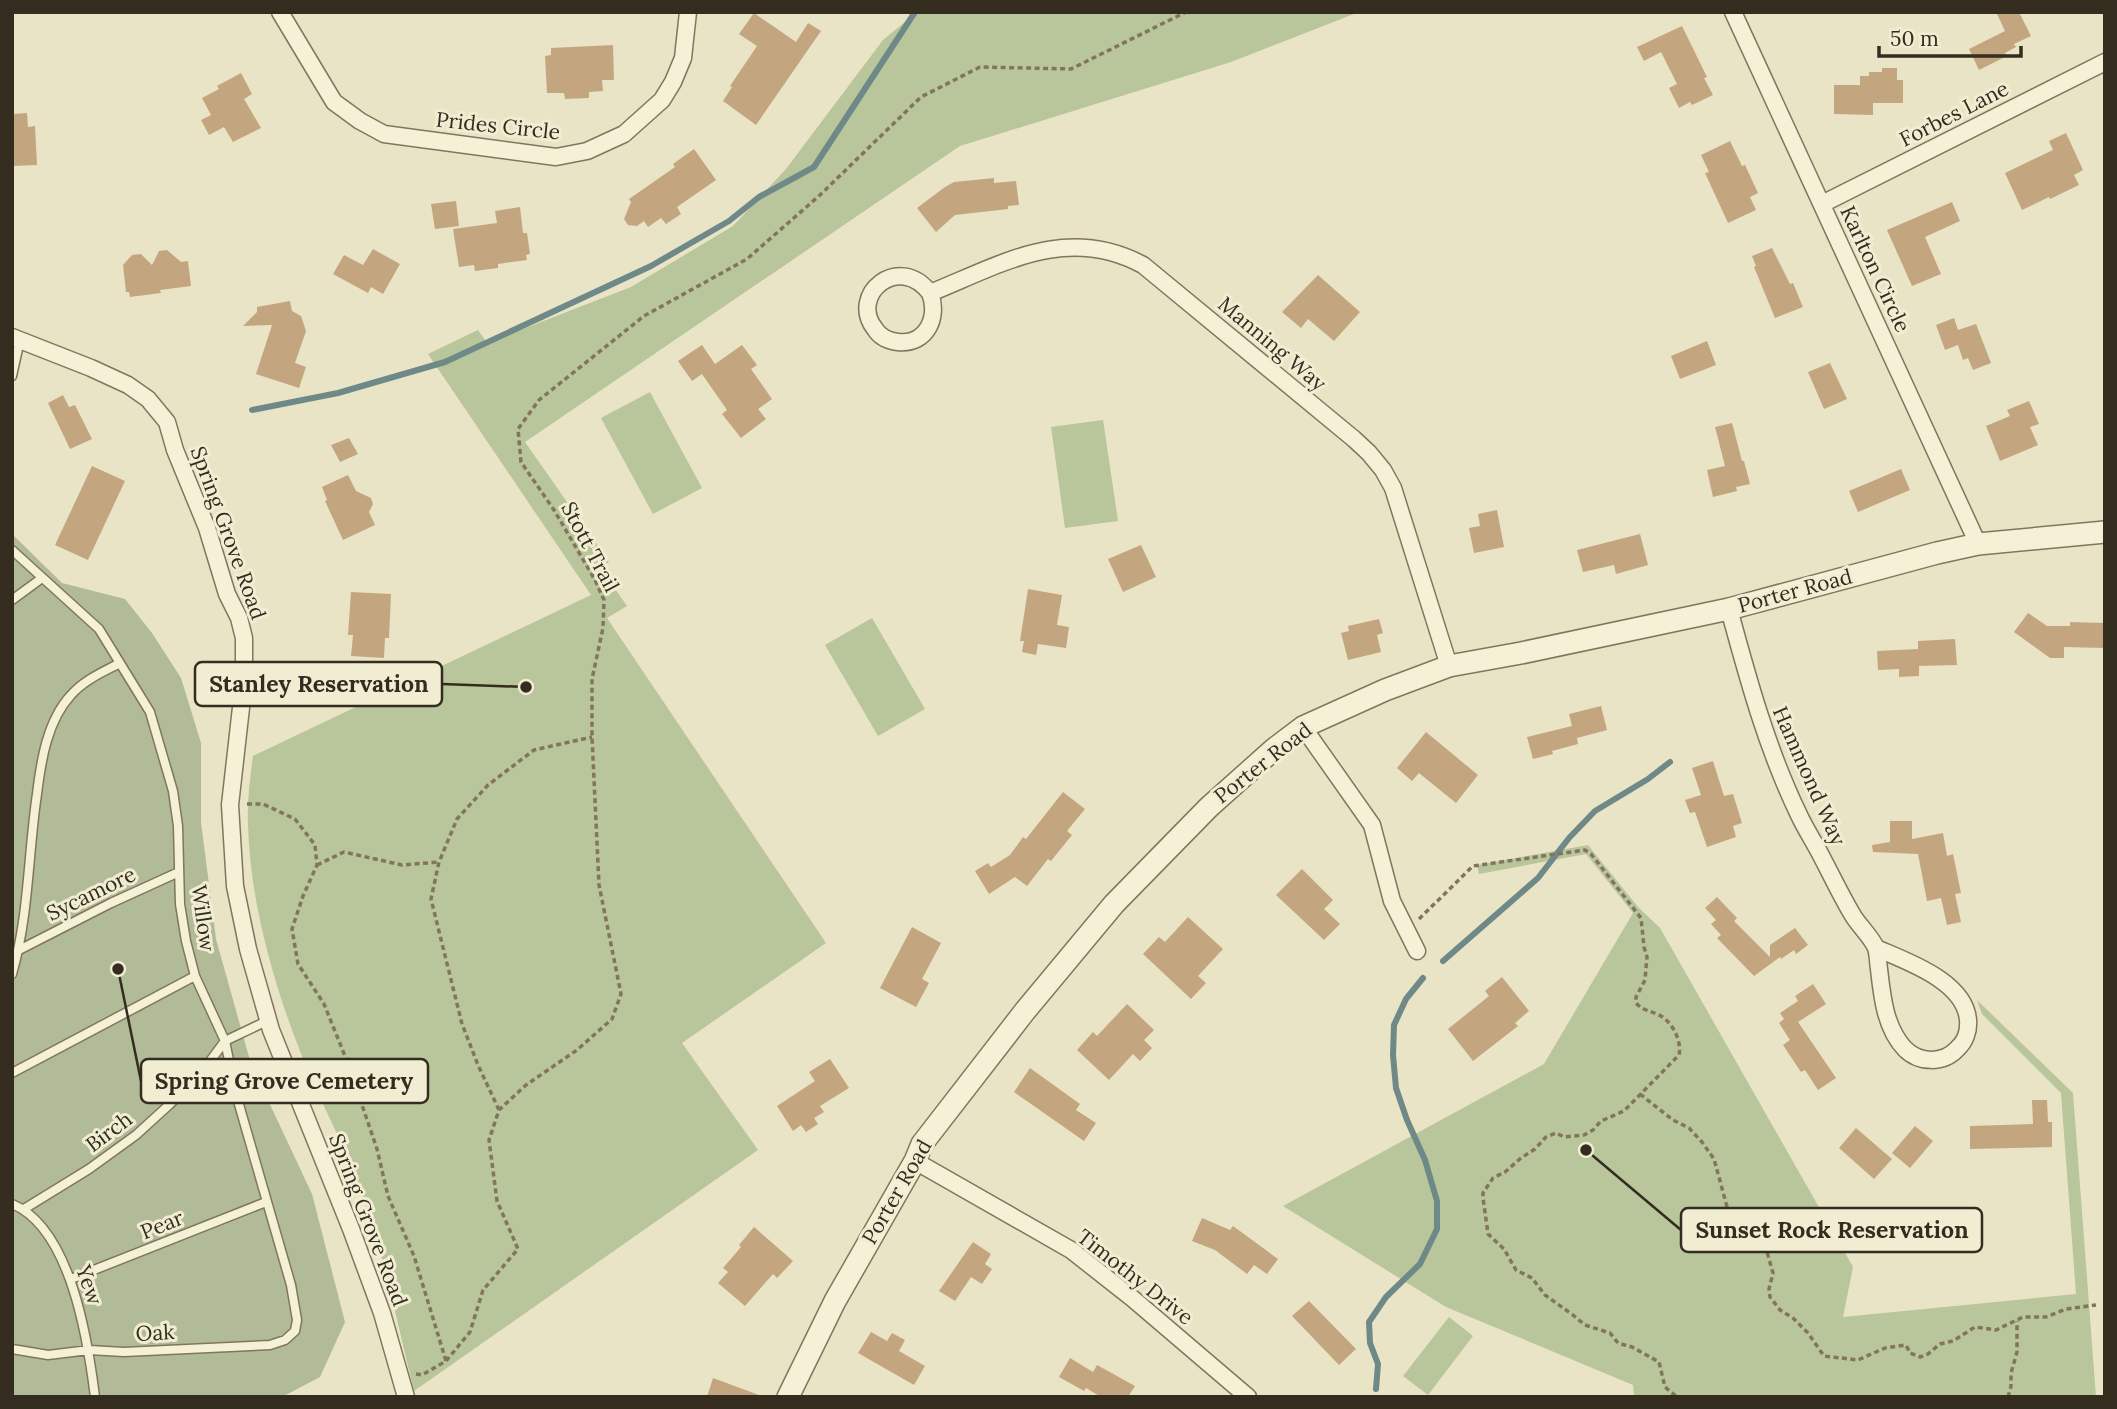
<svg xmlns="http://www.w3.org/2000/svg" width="2117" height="1409" font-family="Lora,serif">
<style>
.green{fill:#b9c59a}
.cemetery{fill:#b1bb98}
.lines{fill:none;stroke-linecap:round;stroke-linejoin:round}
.stream{stroke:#6e8987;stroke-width:6}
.building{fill:#c3a67f}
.service-casing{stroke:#81765d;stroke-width:11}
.minor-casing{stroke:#81765d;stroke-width:19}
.tertiary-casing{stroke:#81765d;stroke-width:24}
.path{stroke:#81765d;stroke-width:3.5;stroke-dasharray:5 3.5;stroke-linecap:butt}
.service{stroke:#f4f1d7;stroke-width:8}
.minor{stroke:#f4f1d7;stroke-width:16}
.tertiary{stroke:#f4f1d7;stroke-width:21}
.labels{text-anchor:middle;stroke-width:6;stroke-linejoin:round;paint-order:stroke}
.street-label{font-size:21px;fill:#332c1f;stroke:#f1edd3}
.leader{fill:none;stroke:#332c1f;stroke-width:2.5}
.callout-dot{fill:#332c1f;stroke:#f1edd3;stroke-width:2.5}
.callout{fill:#f1edd3;stroke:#332c1f;stroke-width:2.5}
.callout-label{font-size:23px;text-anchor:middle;font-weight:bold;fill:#332c1f}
</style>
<rect width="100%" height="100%" fill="#e9e4c5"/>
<path class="green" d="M917 12H1359L1231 62 960 146 525 442 609 562 600 567 627 606 607 618 826 943 682 1043 758 1150 414 1391C398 1326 385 1260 363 1196 350 1158 331 1122 314 1085 280 1007 250 910 248 824 247 801 250 778 253 756L591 595 428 354 478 330 487 343 631 287 733 226 786 169 883 40Z
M650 392 702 488 653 514 601 418Z
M1103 420 1118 521 1065 528 1051 427Z
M872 618 925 709 878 736 825 645Z
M1588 845 1638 907 1660 928 1853 1267 1843 1317 2076 1294 2061 1093 1982 1014 1977 1000 2073 1093 2096 1397H1634L1633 1385 1446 1307 1283 1206 1544 1064 1633 913 1586 854 1479 874 1477 865Z
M1449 1317 1473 1336 1428 1395 1403 1376Z"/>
<path class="cemetery" d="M12 534 62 583 125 599 152 633 181 678 201 743V822L216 939 251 1064 312 1194 345 1322 320 1377 282 1397H12Z"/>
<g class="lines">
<path class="stream" d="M252 410 338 393 445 362 651 266 729 221 759 197 814 167 915 12
M1443 961 1538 878 1569 838 1595 811 1648 779 1670 762
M1376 1389 1378 1364 1370 1343 1369 1322 1386 1297 1420 1264 1437 1229V1201L1425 1160 1407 1120 1396 1088 1393 1055 1394 1025 1406 999 1423 978"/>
</g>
<path class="building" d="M1996 12H2019L2031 36 2014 44 2016 47 2005 53 2007 56 1979 70 1969 49 2005 31Z
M754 13 796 42 808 23 821 31 756 125 723 101 732 87 730 86 757 46 739 34Z
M1682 26 1707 77 1704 78 1713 95 1692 105 1690 102 1679 108 1669 88 1677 84 1661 52 1644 61 1637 47Z
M613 45 614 80H602L603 91 589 92V98L565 99 564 93H547L545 56 551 55V48Z
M1882 68H1897V80H1903V103H1873V115L1834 114V85H1860V76H1869V72H1882Z
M241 73 252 94 244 99 261 128 233 142 224 127 209 135 201 120 211 115 202 98 219 89 217 86Z
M27 113 28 127 35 126 37 165 12 166V114Z
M2066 133 2083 170 2074 175 2079 185 2050 199 2049 197 2022 210 2005 173 2053 150 2049 141Z
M1730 141 1742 166 1745 165 1758 193 1750 197 1756 210 1728 223 1705 173 1709 172 1701 155Z
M694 149 716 180 677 207 681 214 666 224 661 218 648 227 644 221 637 226 628 225 624 219 631 202 629 199 675 167 673 164Z
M994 178V183L1016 181 1019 205 1008 206V209L955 215 936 232 917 208 945 187 954 182Z
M456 201 459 226 435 229 431 204Z
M1952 202 1960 221 1925 237 1941 274 1912 286 1887 230Z
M520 207 523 233H527L530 254 526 255 527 260 498 264V268L475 271 474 265 459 267 453 229 497 223 495 211Z
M1772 248 1790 284 1793 283 1803 307 1775 318 1754 267 1756 266 1752 256Z
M373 249 400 264 383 294 371 287 368 293 333 274 344 255 363 265Z
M167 250 181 262 188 261 191 286 160 290 161 293 130 297 129 292H126L123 265 132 255 141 254 152 265 159 251Z
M1318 275 1360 312 1334 341 1308 319 1301 328 1282 312Z
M290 301 292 311 301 316 306 331 295 363 306 367 299 388 256 374 272 325 243 326 257 312V307Z
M1954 318 1958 330 1976 324 1991 363 1973 370 1968 358 1963 360 1958 345 1945 350 1936 325Z
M1707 341 1716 365 1680 379 1671 356Z
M702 345 715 364 742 345 757 365 751 369 772 399 758 409 766 419 741 438 722 414 727 410 702 374 692 381 678 361Z
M1830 363 1847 399 1824 409 1808 372Z
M63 395 69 407 75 405 92 439 70 449 48 403Z
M2029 401 2039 424 2030 427 2038 445 2000 461 1986 426 2010 416 2007 410Z
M1732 423 1742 461H1744L1750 484 1736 487 1737 491 1713 497 1707 470 1725 466 1715 427Z
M349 438 358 454 340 462 331 445Z
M92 466 125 481 88 560 55 545Z
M1901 469 1910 490 1858 512 1849 491Z
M348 475 356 491 371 498 373 504 369 512 375 525 343 540 325 501 327 500 322 487Z
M1497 510 1504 547 1474 553 1469 528 1480 526 1478 514Z
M1640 534 1648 565 1616 574 1614 565 1583 572 1577 550Z
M1141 545 1156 577 1123 592 1108 559Z
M1028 589 1062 595 1057 625 1069 627 1066 648 1038 644 1036 655 1022 652 1024 641H1020Z
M351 592 391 594 389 638H385L384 658 351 656 353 635H348Z
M2028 613 2047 626H2070V622L2105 623V648L2064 647V658H2050L2014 632Z
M1379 619 1383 633 1377 635 1381 652 1348 660 1341 633 1349 631 1348 626Z
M1955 639 1957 665 1919 666V676L1899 677V669L1878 670 1877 651 1918 649V641Z
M1601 706 1607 730 1577 738 1578 744 1552 751 1553 754 1533 759 1527 737 1572 726 1569 714Z
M1426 732 1478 775 1456 803 1419 773 1412 781 1397 768Z
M1713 761 1724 796 1733 794 1742 823 1733 826 1736 837 1707 847 1695 812 1690 813 1685 800 1701 795 1692 768Z
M1063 792 1085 809 1067 831 1072 835 1051 861 1048 859 1027 886 1015 877 989 894 975 871 988 863 991 867 1010 855 1023 837 1026 839Z
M1890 821H1912V839L1943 833 1947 856 1953 854 1961 893 1955 894 1961 922 1947 925 1941 898 1927 901 1918 854 1873 852 1872 845 1890 842Z
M1302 869 1333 900 1324 909 1340 924 1324 940 1276 895Z
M1717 897 1737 918 1734 921 1770 957V945L1795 928 1808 945 1796 954 1794 950 1781 959 1780 957 1754 976 1717 938 1721 935 1711 924 1716 920 1705 908Z
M1188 917 1223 949 1198 976 1206 983 1191 999 1143 954 1159 937 1165 942Z
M912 927 941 943 922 979 929 983 916 1007 880 988Z
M1502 977 1529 1011 1515 1023 1518 1026 1473 1061 1448 1029 1489 996 1485 991Z
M1813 984 1826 1004 1798 1022 1836 1078 1818 1090 1805 1070 1801 1072 1783 1045 1790 1040 1779 1023 1784 1019 1780 1013 1798 1001 1795 996Z
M1127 1004 1154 1030 1144 1040 1152 1048 1140 1061 1133 1054 1109 1080 1077 1050 1093 1032 1097 1036Z
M830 1059 849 1088 820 1106 824 1112 814 1118 818 1124 806 1132 801 1125 793 1131 777 1106 815 1081 809 1072Z
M1030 1068 1080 1104 1076 1110 1096 1123 1084 1141 1014 1092Z
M2032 1100H2047L2048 1122H2052V1147L1970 1149V1126L2033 1124Z
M1915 1126 1933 1141 1910 1168 1892 1153Z
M1856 1128 1892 1159 1874 1179 1839 1148Z
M1202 1218 1230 1230 1233 1226 1278 1259 1267 1274 1254 1265 1247 1274 1215 1250 1192 1241Z
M754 1227 793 1261 777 1278 773 1274 745 1306 718 1283 728 1272 723 1268 741 1247 739 1245Z
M973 1242 991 1254 985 1264 992 1269 982 1284 971 1277 955 1301 939 1291Z
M1309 1301 1356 1349 1339 1365 1292 1316Z
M871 1332 887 1341 892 1333 905 1340 899 1351 925 1366 914 1385 858 1353Z
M1070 1358 1093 1372 1097 1365 1135 1386 1128 1397H1101L1086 1388 1084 1391 1059 1377Z
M713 1378 759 1395V1397H707Z"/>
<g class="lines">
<g class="service-casing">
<path id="service" d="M12 376 20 340
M12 550 99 629 150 712 173 791 178 826 180 904 186 941 195 976 225 1041 236 1094 291 1285 297 1320 295 1331 285 1340 270 1345 124 1352 89 1350 48 1355 12 1349
M12 600 42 578
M19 950 111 903 179 872
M12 974C29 916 28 854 37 794 41 761 47 721 71 695 84 680 103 672 120 663
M12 1073 195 976
M12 1204C71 1228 88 1341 95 1397
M24 1209 89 1169 136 1135 170 1104 202 1072 225 1041 269 1020
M71 1279 266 1202"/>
</g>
<g class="minor-casing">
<path id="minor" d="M280 12 334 102 360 121 384 134 556 157 587 151 624 134 662 100 673 82 683 58 688 12
M1733 12 1978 544
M1822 204 2105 62
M930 293C939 317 927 345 898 342 889 341 880 337 875 329 848 295 899 252 930 293 1002 264 1066 224 1143 265L1354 439 1369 453 1383 470 1393 488 1449 666
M12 337 91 368 128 385 148 399 167 422 175 450 207 528 227 594 239 618 244 638V681L230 805 235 886 248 949 271 1030 351 1229 382 1313 406 1397
M1729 609C1748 679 1767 749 1799 815 1804 826 1811 837 1817 848 1829 870 1839 892 1852 914 1858 925 1871 936 1876 948 1878 954 1878 963 1879 969 1882 996 1885 1028 1905 1049 1919 1063 1943 1064 1957 1049 1965 1042 1969 1031 1968 1020 1965 981 1906 961 1876 948
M1303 727 1372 825 1392 901 1417 951
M915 1161 1071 1250 1132 1298 1248 1397"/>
</g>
<g class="tertiary-casing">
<path id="tertiary" d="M788 1397 835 1301 915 1161 922 1144 1025 1011 1114 904 1209 807 1274 749 1303 727 1385 690 1449 666 1521 653 1729 609 1937 553 1978 544 2105 532"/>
</g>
<path class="path" d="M247 804H263L295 819 315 845 317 865 303 896 292 929 298 964 324 1004 347 1061 377 1149 388 1196 414 1256 446 1361
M317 865 344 852 402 865 439 862
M1419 919 1473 866 1585 850 1591 854 1641 918 1644 947 1647 957 1645 980 1636 997V1003C1643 1011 1652 1011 1661 1016 1673 1023 1682 1042 1679 1055L1624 1111 1601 1121 1593 1130 1584 1135 1564 1137 1556 1133 1546 1137 1535 1149 1521 1158 1505 1172 1493 1178 1483 1193V1198L1488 1234 1504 1249 1516 1270 1532 1278 1545 1295 1573 1315 1585 1325 1610 1333 1618 1343 1632 1347 1659 1362 1665 1387 1677 1397
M1640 1094 1673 1120 1689 1128 1702 1142 1714 1159 1729 1214 1735 1225 1749 1233 1767 1252 1773 1273 1769 1289 1770 1297 1780 1310 1793 1318 1808 1333 1824 1356 1858 1360 1885 1348 1906 1345 1910 1353 1920 1357 1928 1354 1940 1344 1953 1341 1975 1327 1996 1330 2023 1317H2046L2066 1309 2096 1305
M499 1110 478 1065 462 1024 431 899 439 862 457 819 488 785 534 750 592 737
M416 1374 422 1375 446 1361 470 1332 483 1290 518 1249 497 1201 489 1140 499 1110 526 1085 577 1050 612 1019 621 994 599 885 592 737V679L603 628 604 600 595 580 554 510 521 462 518 429 539 400 644 316 747 259 820 195 921 97 980 67 1071 69 1186 12
M2008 1397 2011 1386V1373L2017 1352V1321"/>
<use href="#service" class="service"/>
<use href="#minor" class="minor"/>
<use href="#tertiary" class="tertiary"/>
</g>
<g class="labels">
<g class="street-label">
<text transform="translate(1954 114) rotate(-27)" y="7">Forbes Lane</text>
<text transform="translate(498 126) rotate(6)" y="7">Prides Circle</text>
<text transform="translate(1875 269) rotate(65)" y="7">Karlton Circle</text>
<text transform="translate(1272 344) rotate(40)" y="7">Manning Way</text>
<text transform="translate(228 533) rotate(70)" y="7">Spring Grove Road</text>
<text transform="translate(590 547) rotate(62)" y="7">Stott Trail</text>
<text transform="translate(1795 591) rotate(-15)" y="7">Porter Road</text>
<text transform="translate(1263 763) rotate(-38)" y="7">Porter Road</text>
<text transform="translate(1809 776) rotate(66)" y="7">Hammond Way</text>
<text transform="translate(91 894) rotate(-26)" y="7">Sycamore</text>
<text transform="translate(203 918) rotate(82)" y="7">Willow</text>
<text transform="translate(109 1132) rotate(-37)" y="7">Birch</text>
<text transform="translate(897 1192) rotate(-60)" y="7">Porter Road</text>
<text transform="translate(368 1220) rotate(69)" y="7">Spring Grove Road</text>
<text transform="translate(162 1225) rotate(-22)" y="7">Pear</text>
<text transform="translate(1135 1277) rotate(38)" y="7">Timothy Drive</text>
<text transform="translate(89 1285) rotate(71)" y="7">Yew</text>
<text transform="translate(155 1333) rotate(-3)" y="7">Oak</text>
</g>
</g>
<path class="leader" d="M526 687L442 684M118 969L141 1081M1586 1150L1681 1230"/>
<g class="callout-dot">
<circle cx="526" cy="687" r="7"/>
<circle cx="118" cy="969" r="7"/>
<circle cx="1586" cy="1150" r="7"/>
</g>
<g class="callout">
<rect x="195" y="662" width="247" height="44" rx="7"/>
<rect x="141" y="1059" width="287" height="44" rx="7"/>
<rect x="1681" y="1208" width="301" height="44" rx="7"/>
</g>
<g class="callout-label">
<text x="319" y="692">Stanley Reservation</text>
<text x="284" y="1089">Spring Grove Cemetery</text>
<text x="1832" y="1238">Sunset Rock Reservation</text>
</g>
<rect width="2117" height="1409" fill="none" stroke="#332c1f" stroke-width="28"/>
<path d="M1879 46v10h142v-10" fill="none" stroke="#332c1f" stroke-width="3.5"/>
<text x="1890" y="46" font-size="21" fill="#332c1f" stroke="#f1edd3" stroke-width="5" paint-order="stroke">50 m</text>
</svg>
